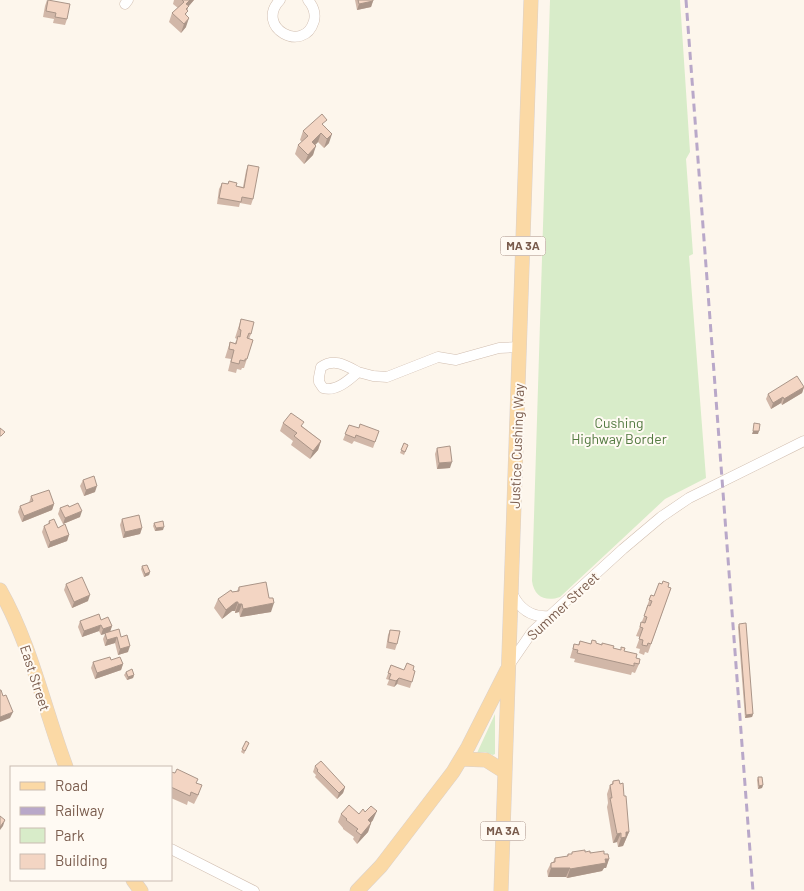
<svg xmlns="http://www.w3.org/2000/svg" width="804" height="891" font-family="Barlow,sans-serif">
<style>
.green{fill:#d8ecc9}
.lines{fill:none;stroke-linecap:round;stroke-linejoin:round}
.minor-casing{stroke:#d1beb0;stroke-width:11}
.major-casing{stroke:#dad1cd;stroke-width:15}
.minor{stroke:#fff;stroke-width:10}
.major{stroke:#fbd9a5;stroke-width:14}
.rail{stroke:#b9a8c9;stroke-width:3;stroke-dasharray:8 5;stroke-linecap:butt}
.wall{fill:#d1b7a8}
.shaded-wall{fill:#aa9588}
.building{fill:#f3d5c3;stroke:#aa9588}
.labels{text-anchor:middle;stroke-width:4;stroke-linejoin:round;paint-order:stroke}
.shield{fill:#fffaf3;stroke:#a28b7f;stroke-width:1}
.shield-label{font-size:12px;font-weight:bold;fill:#7a5c4d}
.park-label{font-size:14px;fill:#537a41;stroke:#fffaf3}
.street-label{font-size:14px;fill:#7a5c4d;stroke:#fffaf3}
</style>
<rect width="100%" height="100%" fill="#fdf6ec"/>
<path class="green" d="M550 0H680L690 152 686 159 693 254 689 256 706 478 665 499 560 597C546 602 534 597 532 581Z
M495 714V754L493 755 485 752 477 753Z"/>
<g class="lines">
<g class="minor-casing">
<path id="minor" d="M280 0C254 27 304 55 314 21 316 13 313 6 308 0
M125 4 128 0
M358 372C345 365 334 358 321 367L319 377V382L323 388C336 392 349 380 358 372L373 376 387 377 438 357 456 360 499 348 520 347
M512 593C520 610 532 618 550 616
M510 664 532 632 623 549 661 517 689 498 804 441
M171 849 254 891"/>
</g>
<g class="major-casing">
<path id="major" d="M0 590C31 645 44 708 66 767
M461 759 486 760 505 772
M133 880 141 891
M357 891 381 866 453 772 468 747 507 670
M501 891 531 0"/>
</g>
<use href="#minor" class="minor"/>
<use href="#major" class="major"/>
<path class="rail" d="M686 0 753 891"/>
</g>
<path class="wall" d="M47 0 67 19 65 25 53 23 54 19 43 17 45 6Z
M174 0H194L188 7 186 15V27L181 33 169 22 172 13 178 8 173 4Z
M355 0H373V1L371 7 357 10Z
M325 126 329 143 324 148 318 142 315 145 313 155 304 164 295 154 298 145 302 142 300 140 303 131Z
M248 165 253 199 251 205 240 203 239 207 217 204 219 189 222 183 228 184 229 181 236 186 243 187 246 171Z
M241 319 251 334 249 339 253 340 244 368H242L241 370 237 369 236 373 228 371 231 359 225 358 230 342 235 343 237 339 235 338Z
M804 387 802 393 782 405 781 403 771 409 766 399 768 394Z
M283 423 302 426 321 441 318 450 310 459 291 445 293 441 280 431Z
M349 425 359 428 379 431 373 448 354 441 352 444 343 440Z
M404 443 408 445 404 455 400 453Z
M437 448 450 468 437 469 435 454Z
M83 480 95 492 84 496 80 486Z
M31 496 54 504 52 510 22 522 18 512 20 506 29 503Z
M69 507 80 517 63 524 58 514 60 508Z
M122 519 142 528 140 534 123 538 120 525Z
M49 521 58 528 69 535 67 541 48 548 42 532 44 526 48 524Z
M154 523 163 530 155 531 153 526Z
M142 566 150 572 149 575 144 577 141 569Z
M66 584 88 601 72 608 64 590Z
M239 587 271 612 240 617 239 612 235 613V611H232L222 619 214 608 218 599 232 592 237 591Z
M668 587 671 588 648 653 645 652 644 655 639 653 640 649 636 648 640 637 636 636 647 609H646L651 595 654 596Z
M101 620 112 626 110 631 121 637 128 652 118 655 115 643 105 646 103 639 105 634 101 635 99 631 82 637 78 627 80 621Z
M739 624 753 714 752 717 745 718 738 627Z
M390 630 397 644 395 650 386 648 388 635Z
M592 640 596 643 624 651 636 658 639 664 635 673 632 672 631 675 574 662 575 659 570 658 574 644 578 645 580 641 591 644Z
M111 660 123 664 121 670 95 679 91 668 93 662Z
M391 665 404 670 415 671 410 688 397 684 394 687 387 685 389 680 386 679Z
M126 672 134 675 133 678 127 680 124 675Z
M246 741 249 743 244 754 241 752Z
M315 766 345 787 343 793 337 799 315 777 316 775 313 772Z
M171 772 197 783 199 794 194 804 188 801 187 805 171 798Z
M758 777 763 785 762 788 758 789 757 780Z
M613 781 629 832 623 846 618 847 617 842 613 843 607 807 608 803 607 794 610 785H611Z
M341 814H359L373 820 371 823 368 832 357 844 353 839 354 837 343 829V828L338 822Z
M572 852H585L604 854 609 859 606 868H604L602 871 567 878 566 877H548L547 871 551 863 553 862 555 858 567 856 568 854H572Z"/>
<path class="shaded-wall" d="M190 0H194L188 7 184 20 182 23 184 16 186 4Z
M373 1 371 7 357 10 359 4Z
M189 18 186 27 181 33 184 24Z
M321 133 318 142 309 151 312 142Z
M332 134 329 143 324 148 327 139Z
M316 146 313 155 304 164 308 155Z
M804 387 802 393 782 405 784 399Z
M783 397 781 403 771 409 773 403Z
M753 431H759L758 434H752Z
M321 441 318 450 310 459 313 451Z
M452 462 450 468 437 469 439 463Z
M97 486 95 492 84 496 86 490Z
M54 504 52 510 22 522 24 516Z
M82 511 80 517 63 524 65 518Z
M164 527 163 530 155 531 156 528Z
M142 528 140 534 123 538 125 532Z
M69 535 67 541 48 548 50 542Z
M150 572 149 575 144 577 145 574Z
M90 595 88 601 72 608 74 602Z
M236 602H238L235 611H232L222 619 226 610Z
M274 603 271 612 240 617 243 609Z
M238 604H242L239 612 235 613Z
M101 625 99 631 82 637 84 631Z
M112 626 110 632 101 635 103 629Z
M117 637 115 643 105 646 107 640Z
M130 646 128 652 118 655 120 649Z
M123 664 121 670 95 679 97 673Z
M134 675 133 678 127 680 128 677Z
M399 678 397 684 394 687 396 681Z
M13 712 10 718 0 722V717Z
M753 714 752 717 745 718 746 715Z
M763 785 762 788 758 789 759 786Z
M345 787 343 793 337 799 339 793Z
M377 811 373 820 365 829 368 820Z
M5 820 3 826 0 830V827Z
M371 823 368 832 357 844 361 835Z
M626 832H629L623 846 618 847 621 838Z
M621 833 617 842 613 843 617 834Z
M605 859H609L606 868H604L602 871 567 878 570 869Z
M551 868H570L566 877H548Z"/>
<path class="building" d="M48 0 70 4 67 19 55 17 56 13 46 11Z
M182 0H190L186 4 189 6 186 9 188 11 185 14 189 18 184 24 172 13 184 2Z
M358 0H373V1L359 4Z
M322 114 327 120 322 124 332 134 327 139 321 133 312 142 316 146 308 155 298 145 308 136 303 131Z
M248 165 259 167 253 199 242 197 241 202 219 198 222 183 228 184 229 181 237 183 236 186 244 188Z
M241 319 254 322 251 334 249 333 247 338 253 340 247 359H245V361L240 360 239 364 231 362 234 350 229 349 230 342 236 344 238 336 240 337 241 330 239 329Z
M797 376 804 387 784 399 783 397 773 403 768 394Z
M291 413 304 422 301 426 321 441 313 451 294 436 297 433 283 423Z
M754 423 760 424 759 431H753Z
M360 424 379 431 375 442 356 435 355 438 345 434 349 425 359 428Z
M0 428 5 432 1 436H0Z
M404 443 408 445 405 452 401 450Z
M450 446 452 462 439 463 437 448Z
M94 476 97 486 86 490 83 480Z
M49 490 54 504 24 516 20 506 33 501 31 496Z
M78 503 82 511 65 518 60 508 68 505 69 507Z
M139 515 142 528 125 532 122 519Z
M54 519 58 528 65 524 69 535 50 542 44 526 50 523 49 521Z
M163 521 164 527 156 528 154 523Z
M147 565 150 572 145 574 142 566Z
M82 577 90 595 74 602 66 584Z
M663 581 669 583 668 587 671 588 651 644 648 643 647 646 642 645 643 640 639 639 643 628 640 627 641 622 645 623 647 617 644 616 648 605 650 606 652 601 649 600 651 595 654 596 659 583 662 584Z
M266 582 269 598H273L274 603 243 609 242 604H238V602H236L226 610 218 599 231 590 232 592 239 591V587Z
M99 614 101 620 108 617 112 626 103 629 101 625 84 631 80 621Z
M746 623 753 714 746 715 739 624Z
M119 629 121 637 127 635 130 646 120 649 117 637 107 640 105 633Z
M390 630 400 631 397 644 388 642Z
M592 640 596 641V643L602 645V643L614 646 613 648 621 650V647L625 648 624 651 637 654 636 658 640 659 639 664 634 663V666L577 653 578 650 573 649 574 644 579 645 580 641 591 644Z
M110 657 111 660 120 657 123 664 97 673 93 662Z
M407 663 414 666 413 670 415 671 412 682 399 678 396 681 389 679 391 674 388 673 391 665 404 670Z
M132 669 134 675 128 677 126 672Z
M0 690H1L3 696 6 695 13 712 0 717Z
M246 741 249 743 245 751 242 749Z
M321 761 345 787 339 793 317 771 318 770 315 766Z
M177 769 198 779 196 783 202 785 198 795 191 792 190 796 171 787V772L175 773Z
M758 777H762L763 785 759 786Z
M619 780 620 784 623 783 624 796H626L629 832H626V837L621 838V833L617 834 610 798H612L610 785 613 784V781Z
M349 805 359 814 363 809 365 812 371 806 377 811 368 820 371 823 361 835 356 831 358 829 346 820 347 819 341 814Z
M0 816 5 820 0 827Z
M585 850V852L590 851V853L604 851V854H608L609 859H605L606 863 570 869V868H551V863L555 862V858L568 856V854H572V852Z"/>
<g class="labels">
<g class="shield">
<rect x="500.5" y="236.5" width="45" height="19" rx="4"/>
<rect x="480.5" y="821.5" width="45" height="19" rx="4"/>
</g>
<g class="shield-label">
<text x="523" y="250">MA 3A</text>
<text x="503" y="835">MA 3A</text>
</g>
<g class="park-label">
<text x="619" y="428">Cushing<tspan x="619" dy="16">Highway Border</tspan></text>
</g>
<g class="street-label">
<text transform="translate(517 446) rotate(-88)" y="5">Justice Cushing Way</text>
<text transform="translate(563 606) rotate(-43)" y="5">Summer Street</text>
<text transform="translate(35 678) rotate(72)" y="5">East Street</text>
</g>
</g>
<rect x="10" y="766" width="162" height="115" fill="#fffaf3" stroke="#cabbb1"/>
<rect x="20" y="782" width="25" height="8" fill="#fbd9a5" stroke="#cabbb1"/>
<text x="55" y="791" font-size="15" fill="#7a5c4d">Road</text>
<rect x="20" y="807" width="25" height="8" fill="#b9a8c9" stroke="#cabbb1"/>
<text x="55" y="816" font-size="15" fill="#7a5c4d">Railway</text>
<rect x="20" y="828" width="25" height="15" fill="#d8ecc9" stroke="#cabbb1"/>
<text x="55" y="841" font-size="15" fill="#7a5c4d">Park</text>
<rect x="20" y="854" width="25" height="15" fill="#f3d5c3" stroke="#cabbb1"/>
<text x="55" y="866" font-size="15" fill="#7a5c4d">Building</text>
</svg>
